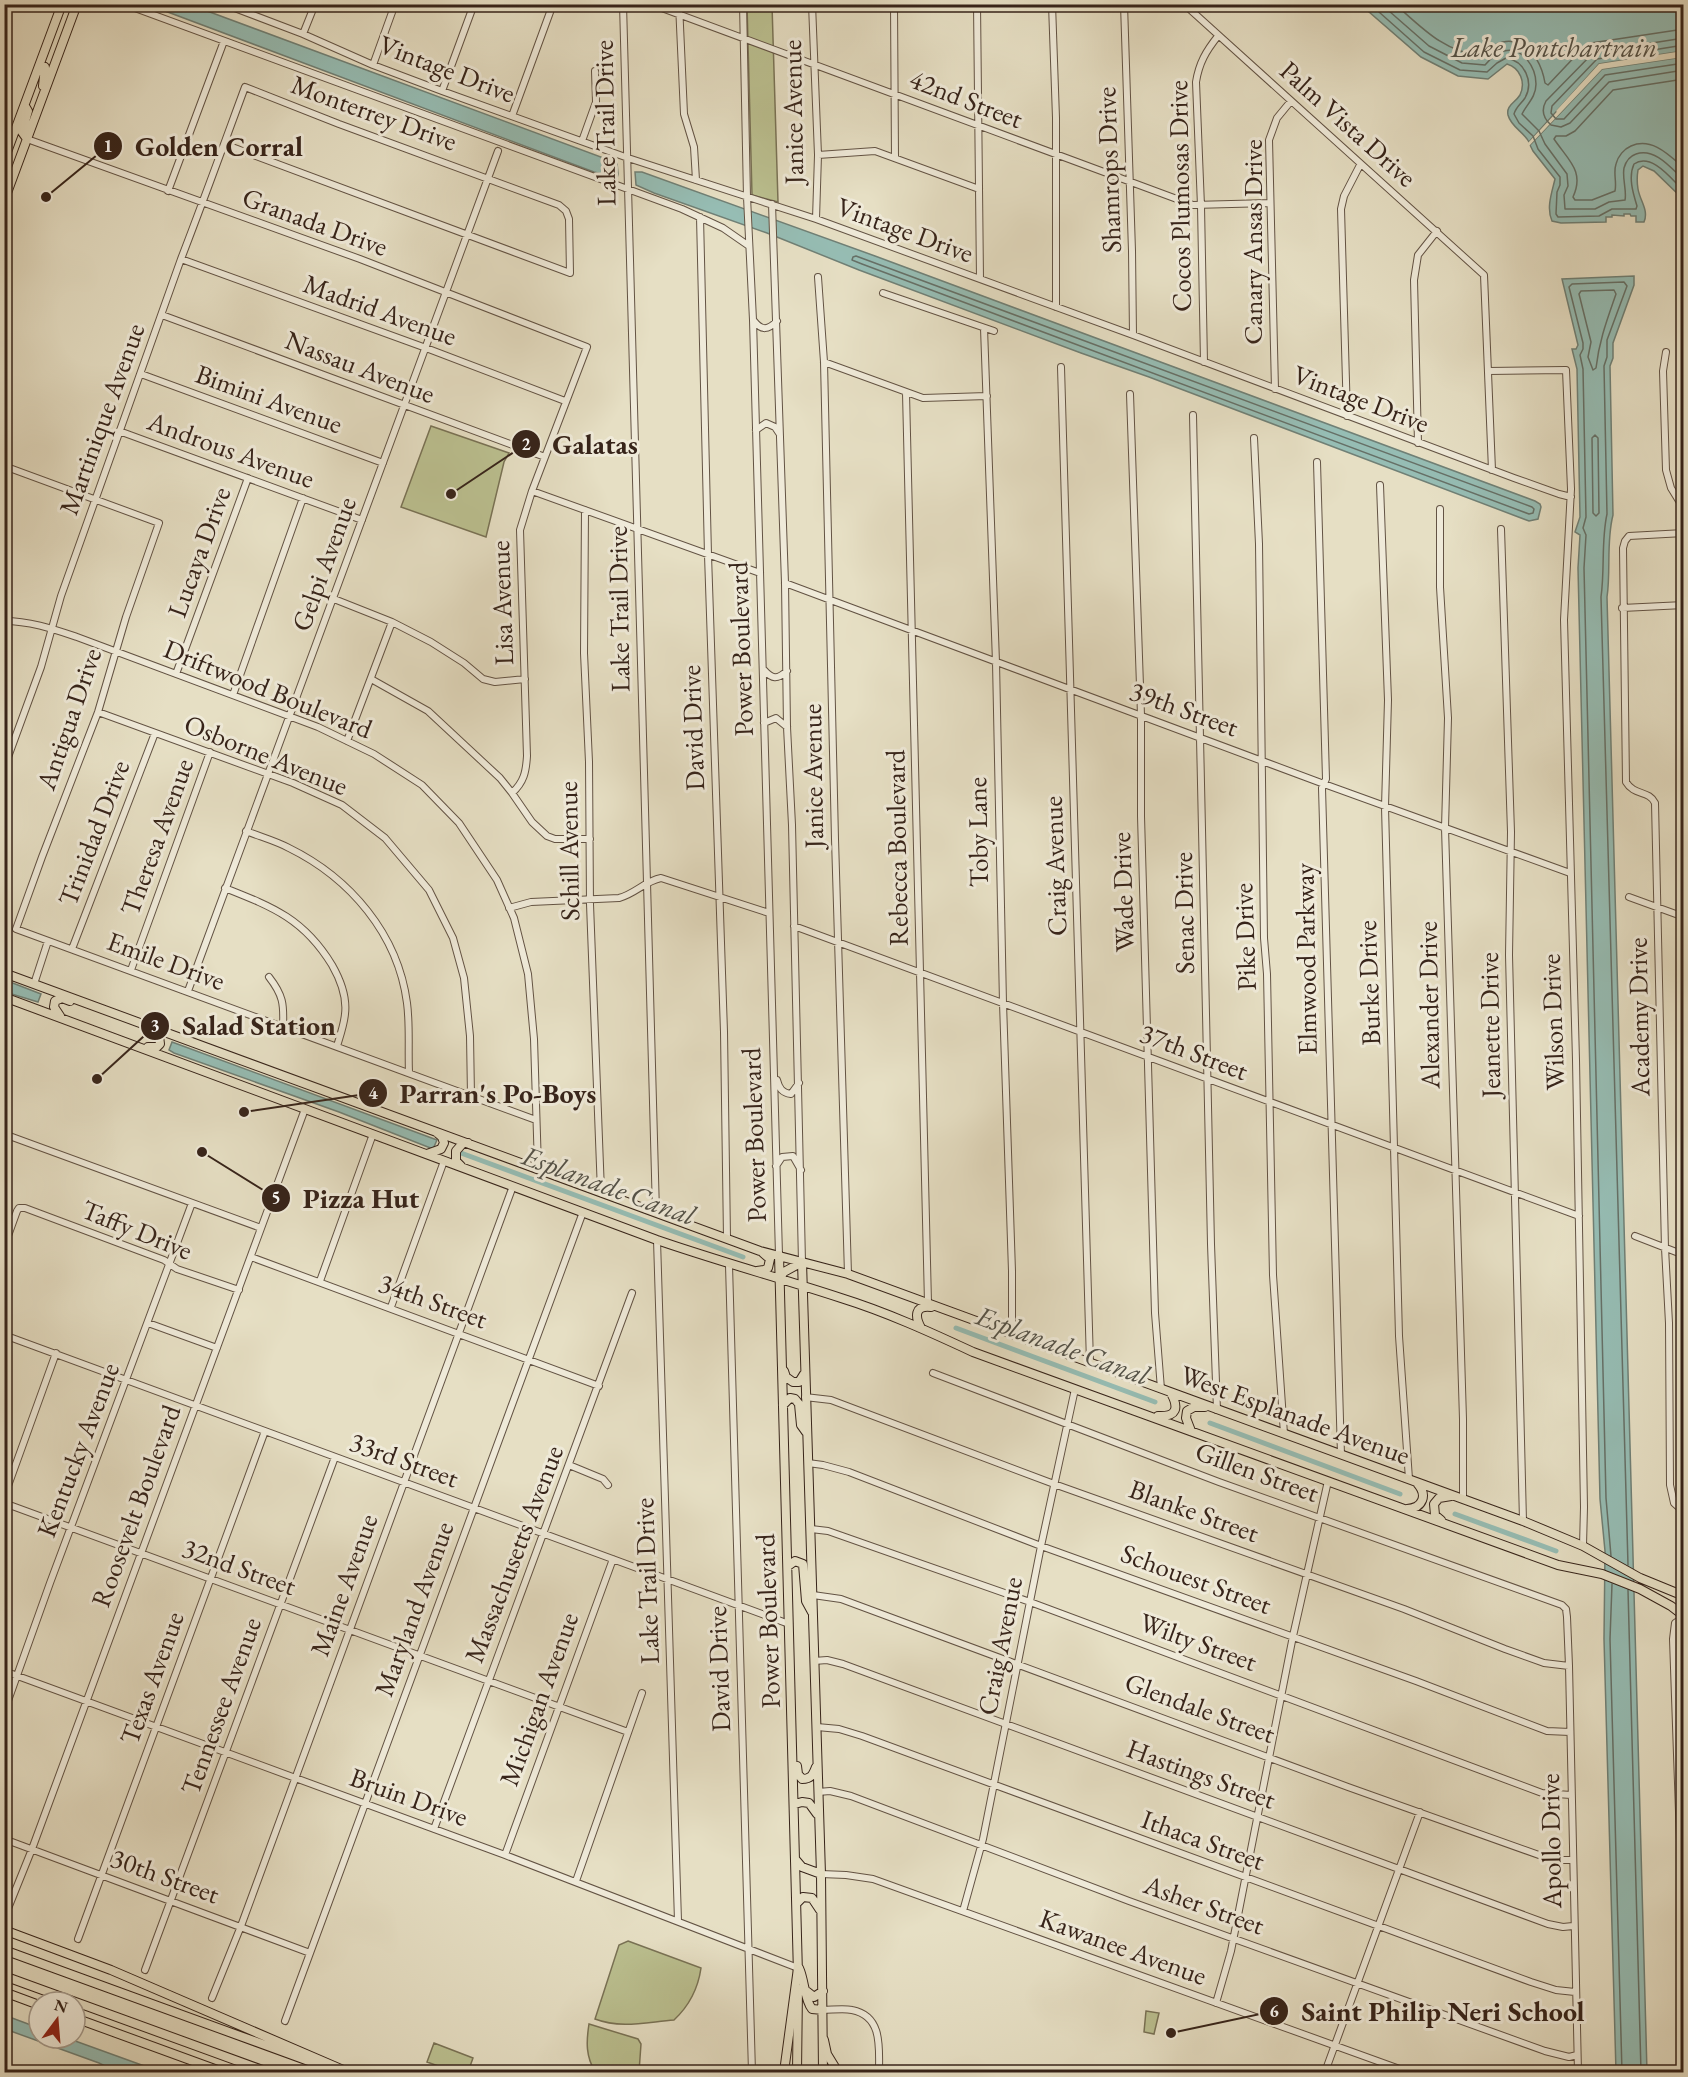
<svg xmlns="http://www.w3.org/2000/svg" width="1688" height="2077" font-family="'EB Garamond',serif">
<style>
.green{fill:#bbc090;stroke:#797255;stroke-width:1.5}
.water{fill:#96bdb4;stroke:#708076;stroke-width:1.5}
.pier{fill:#e6dfc4}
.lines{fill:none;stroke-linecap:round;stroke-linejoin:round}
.shore{stroke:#667067;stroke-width:1.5}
.canal{stroke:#96bdb4;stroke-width:5}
.minor-casing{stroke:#635344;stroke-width:8}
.major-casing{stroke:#37241a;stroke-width:10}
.highway-casing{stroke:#37241a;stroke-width:10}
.minor{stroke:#efead9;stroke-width:6}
.major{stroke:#e6dfc4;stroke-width:8}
.highway{stroke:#e6dfc4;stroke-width:8}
.labels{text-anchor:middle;stroke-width:6;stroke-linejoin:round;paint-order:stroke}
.street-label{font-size:27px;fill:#37241a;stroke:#efead9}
.water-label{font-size:28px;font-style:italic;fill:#545248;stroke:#efead9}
.leader{fill:none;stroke:#37241a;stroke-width:2}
.callout-dot{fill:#37241a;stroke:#efead9;stroke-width:2}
.mark-label{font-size:18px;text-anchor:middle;font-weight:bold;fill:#fff}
.callout-label{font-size:28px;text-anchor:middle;font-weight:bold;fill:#37241a;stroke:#efead9;stroke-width:6;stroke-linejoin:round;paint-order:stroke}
</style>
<rect width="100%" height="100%" fill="#e6dfc4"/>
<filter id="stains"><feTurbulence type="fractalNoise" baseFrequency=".00333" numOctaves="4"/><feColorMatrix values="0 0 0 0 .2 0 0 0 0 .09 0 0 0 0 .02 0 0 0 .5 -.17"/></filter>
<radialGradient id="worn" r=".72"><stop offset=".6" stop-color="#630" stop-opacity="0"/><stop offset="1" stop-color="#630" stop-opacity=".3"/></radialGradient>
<path class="green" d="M747 5H772L778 202 752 195Z
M431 426 509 453 504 462 486 537 401 507Z
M628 1941 701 1968C698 1989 689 2006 674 2020 647 2022 621 2029 595 2019L619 1945Z
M1146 2011 1159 2013 1154 2034 1144 2032Z
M589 2024 638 2039 641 2044 639 2072H595C586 2056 586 2043 589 2024Z
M434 2043 473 2058 468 2072H455L427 2062Z"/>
<path class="water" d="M149 5H191L617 163 618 174 617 178 594 172Z
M1361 5H1683V51L1599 64 1529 142C1524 132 1511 127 1508 115 1506 105 1515 103 1520 95 1526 82 1520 68 1507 64L1488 79 1458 76 1421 57Z
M1683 57V199L1654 171 1643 166 1638 170C1637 176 1637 183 1638 189 1640 201 1649 210 1644 222H1636V216H1631L1630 214H1624V216L1612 215V217H1606V222L1561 223 1552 221C1546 208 1552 192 1555 179L1533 151 1530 145 1602 69Z
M635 172H642L875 256 1535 501 1540 504 1541 507 1538 519 1529 521 1149 377 1081 353 859 270 767 233 654 193 636 185Z
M1634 276V285L1613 343V358L1610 366 1613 515C1606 542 1611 570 1607 597L1647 2072H1616L1604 1639 1605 1551 1600 1499 1578 568 1580 535 1575 532 1580 517 1577 369 1572 349H1576L1578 345 1562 279Z
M5 980 41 994 38 1002 5 992Z
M172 1042 437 1140 433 1149 339 1112 174 1053 169 1050Z
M4 2015 39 2028V2038H67L161 2072H117L99 2063 5 2029Z"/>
<path class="pier" d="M1683 51V57L1602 69 1528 147 1527 144 1557 112 1556 111 1599 64Z"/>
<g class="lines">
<path class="shore" d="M1370 4 1424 52 1460 70 1487 72 1497 63 1506 58C1525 61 1534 82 1525 98 1521 104 1516 107 1514 114L1519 123 1533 136 1538 149 1560 177V185L1557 192 1556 214 1558 217 1599 216 1612 209H1636L1637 206C1633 193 1628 177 1634 164 1652 152 1672 180 1684 191
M1381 4 1429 46 1462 63 1485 65C1490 59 1496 53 1504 51 1523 46 1536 68 1536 84 1536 97 1527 104 1522 114L1539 131 1545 144 1567 174 1568 186 1564 195 1565 209H1595L1609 202 1625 200C1627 191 1622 178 1624 168 1626 161 1630 156 1636 154 1655 147 1672 169 1684 180
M1395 4C1420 26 1446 54 1481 55 1511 26 1539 47 1545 83L1548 85 1583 48 1591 43 1684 29
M1684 38 1594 52 1546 101C1541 110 1543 118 1551 125L1561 127 1570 123 1609 82 1684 70
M1684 45 1597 59 1552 106 1551 113 1556 119H1564L1605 75 1684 63
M1684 79 1613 90 1575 131 1566 136H1556L1554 139C1568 160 1585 171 1573 197L1575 200H1592L1615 191C1617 182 1613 173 1616 164 1618 156 1624 149 1631 146 1652 137 1669 155 1684 168
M856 256 1532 507 1534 509 1533 513 1529 514C1307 429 1084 348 862 264L852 260 853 257Z
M1614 290 1616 294C1607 320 1599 341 1596 368L1593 370 1588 357 1591 342 1579 294 1581 291Z
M1595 435 1598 438 1599 513 1596 516 1593 513 1592 438Z
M1611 1556 1606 1498 1584 568 1586 535 1583 528 1586 517 1583 369 1580 355 1583 349V343L1569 287 1572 284 1624 282 1627 286 1607 340V357L1604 366 1607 514C1601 541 1605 569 1601 597L1628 1565
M1612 1584 1610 1639 1622 2072
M1628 1590 1641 2072"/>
<path class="canal" d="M461 1153 743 1257
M956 1328 1155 1402
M1210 1423 1400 1494
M1455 1514 1556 1551"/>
<g class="minor-casing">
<path id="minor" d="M124 4 682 209 723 228 749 246
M224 4 303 34 373 65 442 91 628 158 816 219 1133 335 1514 478 1559 494 1571 497
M623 4 656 1212
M651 4 1193 205 1270 203
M679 4 684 114 694 147 696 180
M743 4 747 197 753 320 779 1255
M812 4 818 155 816 219
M894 4 895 158
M977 4 980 279
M1052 4 1056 118V307
M1124 4 1132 251 1133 335
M1184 4 1484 275 1492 470
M303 34 315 4
M373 65 395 4
M442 91 474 4
M512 116 553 4
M4 131 14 134
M27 139 360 259 587 347 532 491 520 530 527 756C526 772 524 782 512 793
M582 141 596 102 595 71
M818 155 875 151 979 189
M168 191 224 41
M772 204 785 583 787 727 792 825 802 1262
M700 217 708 555 724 1032 727 1238
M181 259 426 348 565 401
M818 277 824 362 835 839 848 1274
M883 293 994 331
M162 315 545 457
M754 321C762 331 768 330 777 321
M984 328 996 662 1003 1003 1012 1271V1334
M1666 352 1663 371 1666 470 1671 488 1684 509
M824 362 923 398 987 396
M1204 362 1201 206 1196 82C1199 63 1206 51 1218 36
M1061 367C1070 699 1081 1031 1090 1363
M1488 371 1566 370 1571 489 1564 620 1576 1060 1584 1507 1583 1546
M141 374 383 463
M1275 389 1269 140 1277 118 1291 101
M906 393 928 1303
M1130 394 1141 715V816L1155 1313 1161 1389
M1193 415 1211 1244 1217 1410
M1347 416 1341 209 1344 196 1360 165
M756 430 766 423 775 427 779 433
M119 431 362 520
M1254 438 1259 544 1264 938 1267 974 1273 1275 1284 1434
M1418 443 1414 280 1418 255 1437 231
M1317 462 1326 779 1322 788 1341 1455
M4 466 159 523 126 617 98 712 42 857 16 929 536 1120
M1380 485 1388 700 1385 807 1399 1336 1409 1479
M532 491 760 573
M1440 509V587L1448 718 1445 828 1463 1419V1499
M585 510 584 653 589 762 590 904 601 1192
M1501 529 1511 832 1509 955 1523 1521
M1684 533 1629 536 1625 541 1623 548 1626 782C1634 796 1649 790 1655 803L1665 1248 1669 1323 1670 1485 1674 1503 1684 1512
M785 583 1324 784 1570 873
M334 599 392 622 431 642 464 663 483 679 495 682 525 679
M1622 608 1684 605
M4 621C30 621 53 629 77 637L318 727 374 754 422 785 459 823 497 880 514 918 528 974 534 1039 538 1168
M764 670C772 679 777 680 787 671
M176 674 248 478
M371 679 428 711 500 778 512 793 532 822 547 836 555 839H590
M233 695 303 498
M98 712 293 783 342 805 385 838 429 890 453 938 464 978 470 1036 471 1096
M764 723 776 718 787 727
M347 741 392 622
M4 768 41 667 61 596 181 259C203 202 224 144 245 87L339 124 559 205 566 211 569 219 570 273 224 144
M246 831C261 837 276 841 289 848 350 878 398 934 407 1003 410 1025 408 1049 409 1072
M225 888C273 907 304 919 332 965 340 979 347 998 345 1014 344 1025 340 1036 337 1046
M1629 897 1684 917
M509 908 531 902 619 898C635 894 645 881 661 878L769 913
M794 926 1579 1216
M72 949 155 733
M131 970 210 752
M269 977C283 995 284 1004 283 1026
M34 984 48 941
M188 991 498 151
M777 1080C779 1088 782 1093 791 1094L799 1083
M4 1134 261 1228
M776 1166 782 1157 793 1156 801 1170
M1635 1236 1684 1255
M657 1240 678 1921
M4 1247 17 1211 19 1208H25L164 1260 177 1269 239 1290
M251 1257 599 1386
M729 1265 752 2072
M320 1281 373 1134
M391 1307 444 1161
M148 1323 217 1348
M4 1335 789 1624
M933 1373 1219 1482 1562 1605 1566 1609 1567 1617 1569 1666 1578 2072
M805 1397 831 1400 1054 1484 1404 1609 1505 1649 1544 1663 1569 1666
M808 1463 823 1465 849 1472 1041 1546 1416 1681 1547 1731 1570 1732
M569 1465 603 1479 608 1485
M4 1497 56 1353
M4 1503 628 1732
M811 1529 828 1531 1030 1602 1542 1793 1571 1795
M813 1595 841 1599 1348 1787 1553 1860H1572
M1684 1617 1675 1623 1673 1639 1684 1956
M814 1661 827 1660 843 1664 1548 1924 1563 1927 1573 1926
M4 1671 505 1855 798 1968
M4 1712 50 1583 192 1203
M817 1727 839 1729 862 1736 1531 1982 1556 1990 1575 1992
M818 1792 830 1791 851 1796 1129 1901 1545 2051 1569 2057 1577 2055
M434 1829 632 1293
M4 1839 310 1953
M505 1855 613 1559
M821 1874 846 1875 873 1879 1408 2072
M576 1881 642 1693
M963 1911 983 1839 1041 1546 1075 1389
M5 1916 32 1849 305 1109
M78 1939 265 1431
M145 1970 335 1457
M212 1998 241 1926 513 1186
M1216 2003 1231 1951 1293 1636 1328 1481
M823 2010C832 2010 843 2008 852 2010 883 2016 879 2048 879 2072
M285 2021 583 1212
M1325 2072 1420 1812"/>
</g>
<g class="major-casing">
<path id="major" d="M40 64 45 67 43 86
M25 106 28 111 22 132 27 139
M4 160 62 4
M4 201 77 4
M4 973 760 1251 848 1274 1523 1521 1583 1546 1640 1578 1684 1596
M4 997 657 1240C718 1261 780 1278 841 1298 886 1312 930 1332 973 1352L1558 1565 1602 1574 1640 1589 1671 1606 1684 1616
M60 1016 54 1007 55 1001 62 998 70 1001
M148 1047H157L160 1044 159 1036 153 1028
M427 1154 441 1149 444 1143 442 1137 436 1132
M461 1166 456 1161V1151L463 1143H468
M779 1255 798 1974
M802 1262 821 1874 823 2072
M757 1271 764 1270 768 1268 770 1259 763 1253
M780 1278 784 1272 802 1262
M921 1328C915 1317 914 1305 931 1307
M784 1371 786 1377 793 1382H799L804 1374
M783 1405 790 1398 795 1399 799 1404 801 1425 806 1432
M1158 1416C1177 1417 1179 1408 1171 1393
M1191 1431 1186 1418 1187 1411 1194 1407H1205
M1407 1509C1423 1508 1428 1495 1417 1483
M1441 1520 1435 1515 1434 1504 1439 1498 1451 1496
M788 1566 795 1561 803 1564 806 1601 812 1612
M797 1766 798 1774 802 1779C811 1779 813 1775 816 1767
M795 1804 802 1802 809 1803 817 1814
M796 1860 802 1867 821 1874
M797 1903 803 1897 812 1898 820 1910
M799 1968C805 1981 804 1999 812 2009L823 2010
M805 1990 814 1997 823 1991
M797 2072 798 1989"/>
</g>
<g class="highway-casing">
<path id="highway" d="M4 1930 111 1970 348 2072
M4 1950 336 2071
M4 1976 268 2072
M4 1992 39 2005
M75 2018 223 2072
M824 2040 827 2054 838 2072
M784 2072 798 1968"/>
</g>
<use href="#minor" class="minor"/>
<use href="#major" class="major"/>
<use href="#highway" class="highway"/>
</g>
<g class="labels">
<g class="street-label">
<text transform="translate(447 69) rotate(21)" y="9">Vintage Drive</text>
<text transform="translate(966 99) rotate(21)" y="9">42nd Street</text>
<text transform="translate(793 112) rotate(-91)" y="9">Janice Avenue</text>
<text transform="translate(374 113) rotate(20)" y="9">Monterrey Drive</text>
<text transform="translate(605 123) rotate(-91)" y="9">Lake Trail Drive</text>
<text transform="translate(1348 124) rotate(42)" y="9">Palm Vista Drive</text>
<text transform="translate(1109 170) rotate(-92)" y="9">Shamrops Drive</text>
<text transform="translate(1180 196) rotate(-91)" y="9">Cocos Plumosas Drive</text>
<text transform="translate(315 222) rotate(20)" y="9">Granada Drive</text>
<text transform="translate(905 230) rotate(20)" y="9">Vintage Drive</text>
<text transform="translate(1253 242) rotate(-90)" y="9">Canary Ansas Drive</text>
<text transform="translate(380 310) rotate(20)" y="9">Madrid Avenue</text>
<text transform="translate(360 367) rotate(21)" y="9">Nassau Avenue</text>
<text transform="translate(269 399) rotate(20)" y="9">Bimini Avenue</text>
<text transform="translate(1361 399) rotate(21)" y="9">Vintage Drive</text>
<text transform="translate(102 419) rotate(-70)" y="9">Martinique Avenue</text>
<text transform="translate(231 450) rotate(20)" y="9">Androus Avenue</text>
<text transform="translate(199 552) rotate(-70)" y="9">Lucaya Drive</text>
<text transform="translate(324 564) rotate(-70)" y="9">Gelpi Avenue</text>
<text transform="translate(502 603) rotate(-92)" y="9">Lisa Avenue</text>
<text transform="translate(619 609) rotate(-91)" y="9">Lake Trail Drive</text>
<text transform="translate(741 649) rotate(-92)" y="9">Power Boulevard</text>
<text transform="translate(268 689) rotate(22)" y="9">Driftwood Boulevard</text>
<text transform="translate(1184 709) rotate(20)" y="9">39th Street</text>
<text transform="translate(69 719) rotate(-71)" y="9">Antigua Drive</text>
<text transform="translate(693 728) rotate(-92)" y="9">David Drive</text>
<text transform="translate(266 755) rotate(22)" y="9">Osborne Avenue</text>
<text transform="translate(813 776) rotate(-91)" y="9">Janice Avenue</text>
<text transform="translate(978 832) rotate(-91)" y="9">Toby Lane</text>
<text transform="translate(94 833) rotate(-69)" y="9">Trinidad Drive</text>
<text transform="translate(157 837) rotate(-70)" y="9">Theresa Avenue</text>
<text transform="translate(897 848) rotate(-91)" y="9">Rebecca Boulevard</text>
<text transform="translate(569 851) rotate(-91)" y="9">Schill Avenue</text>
<text transform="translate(1055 866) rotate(-92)" y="9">Craig Avenue</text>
<text transform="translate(1123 892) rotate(-92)" y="9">Wade Drive</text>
<text transform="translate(1184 913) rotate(-91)" y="9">Senac Drive</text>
<text transform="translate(1245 937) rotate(-92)" y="9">Pike Drive</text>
<text transform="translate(1306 959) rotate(-91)" y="9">Elmwood Parkway</text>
<text transform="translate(166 961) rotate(20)" y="9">Emile Drive</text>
<text transform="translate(1369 983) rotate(-92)" y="9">Burke Drive</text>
<text transform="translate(1429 1005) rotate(-91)" y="9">Alexander Drive</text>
<text transform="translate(1639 1017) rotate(-91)" y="9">Academy Drive</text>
<text transform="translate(1553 1022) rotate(-92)" y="9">Wilson Drive</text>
<text transform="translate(1490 1025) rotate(-91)" y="9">Jeanette Drive</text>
<text transform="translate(1194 1052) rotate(21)" y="9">37th Street</text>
<text transform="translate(754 1135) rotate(-92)" y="9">Power Boulevard</text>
<text transform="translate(137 1230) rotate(22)" y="9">Taffy Drive</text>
<text transform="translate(433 1301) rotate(20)" y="9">34th Street</text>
<text transform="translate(1295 1415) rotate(20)" y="9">West Esplanade Avenue</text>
<text transform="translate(78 1450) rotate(-69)" y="9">Kentucky Avenue</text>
<text transform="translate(404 1460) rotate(20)" y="9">33rd Street</text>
<text transform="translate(1257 1472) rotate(20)" y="9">Gillen Street</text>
<text transform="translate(136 1506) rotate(-70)" y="9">Roosevelt Boulevard</text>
<text transform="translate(1194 1511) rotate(20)" y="9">Blanke Street</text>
<text transform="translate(514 1554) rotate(-69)" y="9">Massachusetts Avenue</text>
<text transform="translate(239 1567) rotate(20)" y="9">32nd Street</text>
<text transform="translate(1196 1579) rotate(20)" y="9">Schouest Street</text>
<text transform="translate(647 1581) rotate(-92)" y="9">Lake Trail Drive</text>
<text transform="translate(344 1585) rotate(-70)" y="9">Maine Avenue</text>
<text transform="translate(414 1609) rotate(-70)" y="9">Maryland Avenue</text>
<text transform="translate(768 1621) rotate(-92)" y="9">Power Boulevard</text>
<text transform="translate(1198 1642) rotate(20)" y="9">Wilty Street</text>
<text transform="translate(1000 1646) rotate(-79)" y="9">Craig Avenue</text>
<text transform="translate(719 1669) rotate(-92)" y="9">David Drive</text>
<text transform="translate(152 1678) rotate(-70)" y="9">Texas Avenue</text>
<text transform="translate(539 1699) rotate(-70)" y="9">Michigan Avenue</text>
<text transform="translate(221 1706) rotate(-70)" y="9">Tennessee Avenue</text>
<text transform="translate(1200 1708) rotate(20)" y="9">Glendale Street</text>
<text transform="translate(1201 1774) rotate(20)" y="9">Hastings Street</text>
<text transform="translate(409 1797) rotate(20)" y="9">Bruin Drive</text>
<text transform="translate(1203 1840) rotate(20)" y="9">Ithaca Street</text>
<text transform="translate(1551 1841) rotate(-91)" y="9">Apollo Drive</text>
<text transform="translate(165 1876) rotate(20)" y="9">30th Street</text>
<text transform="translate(1204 1905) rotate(20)" y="9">Asher Street</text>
<text transform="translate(1123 1947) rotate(20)" y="9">Kawanee Avenue</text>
</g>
<g class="water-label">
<text x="1554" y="57">Lake Pontchartrain</text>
<text transform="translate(609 1185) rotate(20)" y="10">Esplanade Canal</text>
<text transform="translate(1063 1345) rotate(20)" y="10">Esplanade Canal</text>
</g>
</g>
<path class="leader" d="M46 197L108 146M451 494L526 444M97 1079L155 1026M244 1112L373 1093M202 1152L276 1198M1171 2033L1274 2011"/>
<g class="callout-dot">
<circle cx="46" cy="197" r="6"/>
<circle cx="451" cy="494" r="6"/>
<circle cx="97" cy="1079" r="6"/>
<circle cx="244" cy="1112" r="6"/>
<circle cx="202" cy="1152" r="6"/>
<circle cx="1171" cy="2033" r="6"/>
<circle cx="108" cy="146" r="15"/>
<circle cx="526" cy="444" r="15"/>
<circle cx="155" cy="1026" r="15"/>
<circle cx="373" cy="1093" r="15"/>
<circle cx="276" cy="1198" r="15"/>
<circle cx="1274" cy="2011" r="15"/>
</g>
<g class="mark-label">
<text x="108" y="152">1</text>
<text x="526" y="450">2</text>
<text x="155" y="1032">3</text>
<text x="373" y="1099">4</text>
<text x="276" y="1204">5</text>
<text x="1274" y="2017">6</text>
</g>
<g class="callout-label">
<text x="219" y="156">Golden Corral</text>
<text x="595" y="454">Galatas</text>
<text x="259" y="1035">Salad Station</text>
<text x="498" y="1103">Parran's Po-Boys</text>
<text x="361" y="1208">Pizza Hut</text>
<text x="1443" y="2021">Saint Philip Neri School</text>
</g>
<rect width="1688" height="2077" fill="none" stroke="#e6dfc4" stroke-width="24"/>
<rect x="6" y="6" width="1676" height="2065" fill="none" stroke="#37241a" stroke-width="3"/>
<rect x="12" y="12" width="1664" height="2053" fill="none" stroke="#37241a" stroke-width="1.5"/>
<g transform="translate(57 2020) rotate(16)"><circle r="28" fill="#efead9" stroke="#a59b8d" stroke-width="1.5"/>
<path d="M0-4.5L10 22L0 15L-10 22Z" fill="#8f2418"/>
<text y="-9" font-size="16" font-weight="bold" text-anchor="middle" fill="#37241a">N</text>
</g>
<rect width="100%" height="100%" filter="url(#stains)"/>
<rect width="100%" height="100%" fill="url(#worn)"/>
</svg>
